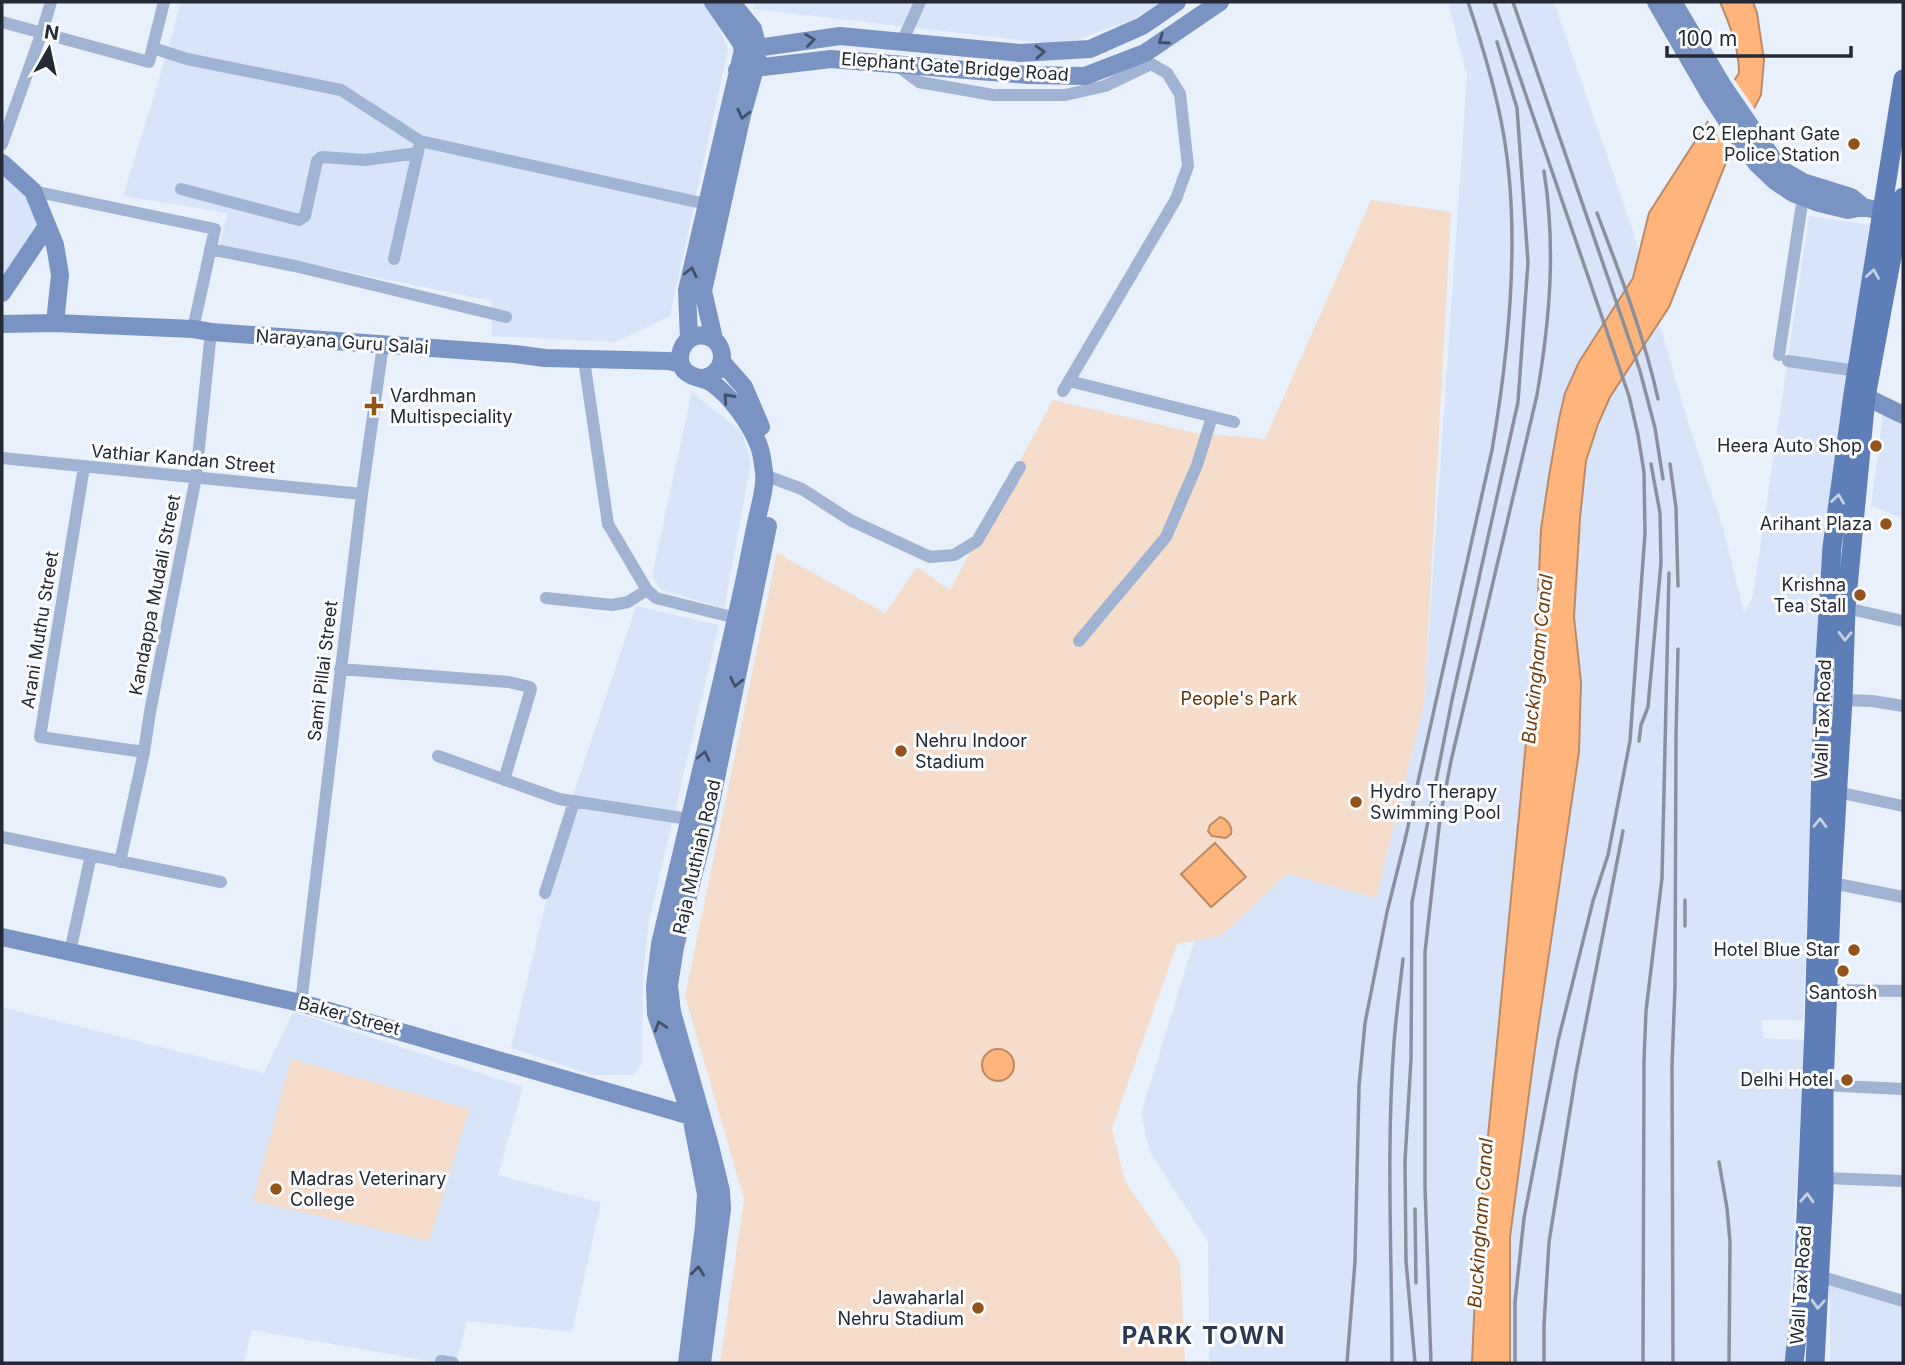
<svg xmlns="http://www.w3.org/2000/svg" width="1905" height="1365" font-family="Inter,sans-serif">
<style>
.built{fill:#d7e4fa}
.green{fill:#f6dcca}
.water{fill:#feb47b;stroke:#bc8b66;stroke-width:2}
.pier{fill:#e8f0fc}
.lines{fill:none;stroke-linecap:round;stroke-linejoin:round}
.street{stroke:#a0b3d3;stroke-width:12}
.secondary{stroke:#7994c3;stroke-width:18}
.primary{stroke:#5d7eb7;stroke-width:19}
.rail{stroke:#8a919d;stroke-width:3.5}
.oneway{stroke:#414f67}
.oneway2{stroke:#c5d1e4}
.poi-dot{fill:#93541b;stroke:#fdfdfd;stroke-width:2.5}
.labels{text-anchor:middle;stroke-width:6;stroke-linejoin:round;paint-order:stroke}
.street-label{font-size:18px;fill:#232a35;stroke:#fdfdfd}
.poi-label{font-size:18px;fill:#232a35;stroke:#fdfdfd;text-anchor:end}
.park-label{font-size:18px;fill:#633406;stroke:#fdfdfd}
.water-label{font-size:19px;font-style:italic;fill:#704117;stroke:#fdfdfd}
.district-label{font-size:24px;font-weight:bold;letter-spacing:2px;fill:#2b3951;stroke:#fdfdfd}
</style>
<rect width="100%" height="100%" fill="#e8f0fc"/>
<path class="built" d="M181 2H706L728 49 670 316 616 342 492 336V301L219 245 228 213 123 196 162 70Z
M754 2H1161L1131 20 1062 45 753 9Z
M1448 2H1554L1632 228 1687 419 1723 528 1744 613 1753 596 1809 216 1869 225 1820 590 1803 1020H1762L1763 1038 1805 1040 1786 1363H1209L1208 1242 1150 1152 1141 1114 1194 941 1221 936 1287 874 1376 898 1424 704 1467 76Z
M2 166 33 197 40 230 2 282Z
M692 392 742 432 751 463 724 608 662 590 652 575Z
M1883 414 1903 426V518L1871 506Z
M636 606 719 625 649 920 643 975 642 1063 634 1075H593L511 1048 568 810Z
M2 1007 264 1073 293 1012 523 1087 498 1175 601 1203 572 1332 467 1321 456 1363H440L252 1330 243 1363H2Z
M1827 1280 1903 1302V1363H1830V1304Z"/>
<path class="green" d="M1371 200 1451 212 1424 704 1376 898 1287 874 1221 936 1177 944 1112 1128 1125 1181 1180 1262 1185 1363H720L744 1199 685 996 777 553 885 613 917 567 950 590 1053 400 1195 433 1265 439Z
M291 1059 469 1109 429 1241 253 1201Z"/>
<path class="water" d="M1720 2H1753L1757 13 1764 60 1761 95 1727 160 1669 307 1610 397 1598 424 1586 461 1580 518 1574 617 1581 682 1579 752 1535 1049 1510 1237V1363H1472L1477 1250 1536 639 1541 529 1549 476 1559 419 1565 393 1579 362 1633 278 1649 213 1739 73C1739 48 1730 25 1720 2Z
M1220 817C1227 819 1233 827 1231 834L1226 838 1212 836 1208 831 1210 825Z
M1215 843 1246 877 1211 907 1181 874Z
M982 1065a16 16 0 1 1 32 0a16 16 0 1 1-32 0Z"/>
<path class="pier" d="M1734 79 1756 111 1736 149 1730 154 1706 118 1729 82Z"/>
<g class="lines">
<path class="street" d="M2 22 149 62 164 2
M902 42 920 2
M153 48 187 59 341 90 420 141 706 204
M895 64 919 82 993 95H1065L1105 86 1151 64 1167 73 1180 94 1188 166 1176 199 1063 391
M2 144 42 32 51 2
M181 189 299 220 305 216 317 161 322 157 365 160 418 153
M33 191 215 229 193 329
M210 249 295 266 506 317
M394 259 419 147
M1779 355 1803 197
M584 360 608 524 647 590 656 598 736 618
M1788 361 1857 371
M1069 381 1234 422
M2 458 362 494
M84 467 40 737 144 752
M764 475 802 489 850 520 930 557 954 555 977 541 1020 467
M546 598 612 605 628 602 647 590
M1846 608 1903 621
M1079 641 1166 537 1197 465 1212 417
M340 669 509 682 530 687 531 689 504 780
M1843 700 1872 701 1903 706
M438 756 559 799 695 820
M1837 792 1903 806
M2 837 221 882
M120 862 144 752 150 712 196 477 211 332
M1832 883 1903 897
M545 893 574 802
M70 952 91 855
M1828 990 1903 991
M301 1003 362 494 383 345
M1820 1085 1903 1089
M1824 1178 1903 1181
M1819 1276 1903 1301
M441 1361 453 1363"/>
<path class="secondary" d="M1656 2 1710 95 1743 145 1757 164 1775 181 1793 193 1819 203 1848 210 1863 207 1895 214
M1673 2 1723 86 1773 159 1784 171 1803 182 1851 197 1863 207
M743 50 840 36 1020 53 1090 49 1142 26 1177 2
M737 70 831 59 1028 75 1085 76 1145 53 1220 2
M2 163 33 191 55 245 60 275 55 323
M2 293 47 226
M2 324 55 323 193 329 211 332 515 354 545 358 669 361 681 364
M714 339 703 291 742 115 756 65 758 48 753 29 731 2
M689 340 687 290 743 50 741 43 713 2
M722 362 744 387 761 427
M1855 394 1866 397 1903 415
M2 937 301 1003 691 1116
M687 1363 704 1226 706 1194 691 1116 656 1014 655 986 660 944C688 825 717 706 743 587 748 564 752 542 757 519 760 504 766 487 764 472 763 464 762 454 759 446 751 425 731 396 712 383 703 377 692 379 684 370 675 358 682 340 696 336 723 330 734 370 704 378
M702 1363 722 1209 721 1191 710 1146 672 1012 669 985 675 947 707 822 768 526"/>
<path class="primary" d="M1794 1363 1803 1285 1814 1029 1823 694 1832 547 1853 394 1903 79
M1815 1363 1824 1190V1086L1832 883 1843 700 1846 608 1866 397 1903 197"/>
<path class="rail" d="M1494 2 1629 396 1638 435 1644 472 1645 533 1630 741 1608 855 1593 901 1558 1041 1524 1218 1515 1302V1363
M1513 2 1640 371 1655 428 1663 479
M1597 213C1620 274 1644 335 1658 399
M1670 464 1676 508 1678 586
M1639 741 1641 725 1648 707 1661 563 1660 513 1651 464
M1685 900V926
M1719 1162 1727 1208 1730 1242 1729 1363
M1415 1209 1416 1283
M1347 1363 1355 1262 1359 1086 1365 1023 1387 912 1405 840 1492 450C1509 351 1521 231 1503 131 1495 86 1482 44 1468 2
M1392 1363C1392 1257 1386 1150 1394 1043 1396 1015 1400 987 1403 959
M1415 1363 1406 1261 1405 1161 1411 1059 1412 902 1452 700 1518 402 1528 262 1517 108 1497 42
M1431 1363 1425 1187V952L1440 818 1451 761 1537 395C1550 319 1556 247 1544 171
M1544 1363V1325L1549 1242 1576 1073 1623 831
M1643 1363 1644 1061 1646 1011 1662 878 1669 573
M1673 1363 1672 1065 1675 987 1676 736 1678 649"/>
</g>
<defs><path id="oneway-chevron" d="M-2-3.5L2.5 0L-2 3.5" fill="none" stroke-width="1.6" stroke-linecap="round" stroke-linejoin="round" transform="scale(1.75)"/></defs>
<g class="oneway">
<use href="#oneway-chevron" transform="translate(810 40) rotate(-8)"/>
<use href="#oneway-chevron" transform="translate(1163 40) rotate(145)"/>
<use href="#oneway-chevron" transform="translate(1040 52) rotate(-3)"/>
<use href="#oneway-chevron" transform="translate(743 114) rotate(104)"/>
<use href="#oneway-chevron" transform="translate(691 272) rotate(-77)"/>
<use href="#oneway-chevron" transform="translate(728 398) rotate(-132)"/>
<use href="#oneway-chevron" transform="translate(736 682) rotate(102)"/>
<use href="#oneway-chevron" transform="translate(704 756) rotate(-77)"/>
<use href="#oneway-chevron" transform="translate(660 1026) rotate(-108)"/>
<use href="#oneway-chevron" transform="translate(698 1271) rotate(-83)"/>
</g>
<g class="oneway2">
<use href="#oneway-chevron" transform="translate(1873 274) rotate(-81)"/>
<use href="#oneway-chevron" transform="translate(1838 499) rotate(-82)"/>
<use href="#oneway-chevron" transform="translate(1845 636) rotate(92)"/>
<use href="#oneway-chevron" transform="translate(1820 823) rotate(-88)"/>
<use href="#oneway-chevron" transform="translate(1807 1198) rotate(-87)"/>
<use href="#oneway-chevron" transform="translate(1818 1304) rotate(93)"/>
</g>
<g class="poi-dot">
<circle cx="1854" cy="144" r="7"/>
<path d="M370.5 395.5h7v7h7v7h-7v7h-7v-7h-7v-7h7z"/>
<circle cx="1876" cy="446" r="7"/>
<circle cx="1886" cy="524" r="7"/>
<circle cx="1860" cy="595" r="7"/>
<circle cx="901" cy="751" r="7"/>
<circle cx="1356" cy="802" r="7"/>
<circle cx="1854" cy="950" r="7"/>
<circle cx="1843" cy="971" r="7"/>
<circle cx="1847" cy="1080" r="7"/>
<circle cx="276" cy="1189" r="7"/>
<circle cx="978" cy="1308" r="7"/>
</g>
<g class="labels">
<g class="street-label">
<text transform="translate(955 67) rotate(4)" y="6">Elephant Gate Bridge Road</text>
<text transform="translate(342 342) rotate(4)" y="6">Narayana Guru Salai</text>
<text transform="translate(183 459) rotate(5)" y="6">Vathiar Kandan Street</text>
<text transform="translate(155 595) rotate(-79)" y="6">Kandappa Mudali Street</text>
<text transform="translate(40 630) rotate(-81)" y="6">Arani Muthu Street</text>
<text transform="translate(323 671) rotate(-83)" y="6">Sami Pillai Street</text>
<text transform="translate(1823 719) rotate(-88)" y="6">Wall Tax Road</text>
<text transform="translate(697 857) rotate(-77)" y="6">Raja Muthiah Road</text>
<text transform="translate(349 1016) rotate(15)" y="6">Baker Street</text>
<text transform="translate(1801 1285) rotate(-86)" y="6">Wall Tax Road</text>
</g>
<g class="poi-label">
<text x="1840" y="140">C2 Elephant Gate<tspan x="1840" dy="21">Police Station</tspan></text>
<text x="390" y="402" text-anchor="start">Vardhman<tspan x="390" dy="21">Multispeciality</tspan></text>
<text x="1862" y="452">Heera Auto Shop</text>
<text x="1872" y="530">Arihant Plaza</text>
<text x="1846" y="591">Krishna<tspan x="1846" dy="21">Tea Stall</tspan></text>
<text x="915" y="747" text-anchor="start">Nehru Indoor<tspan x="915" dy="21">Stadium</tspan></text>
<text x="1370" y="798" text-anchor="start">Hydro Therapy<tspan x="1370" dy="21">Swimming Pool</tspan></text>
<text x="1840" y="956">Hotel Blue Star</text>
<text x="1843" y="999" text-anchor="middle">Santosh</text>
<text x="1833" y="1086">Delhi Hotel</text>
<text x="290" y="1185" text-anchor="start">Madras Veterinary<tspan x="290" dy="21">College</tspan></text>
<text x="964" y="1304">Jawaharlal<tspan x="964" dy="21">Nehru Stadium</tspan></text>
</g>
<g class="park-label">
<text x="1239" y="705">People's Park</text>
</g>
<g class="water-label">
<text transform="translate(1537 659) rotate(-84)" y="7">Buckingham Canal</text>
<text transform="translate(1480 1223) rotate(-86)" y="7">Buckingham Canal</text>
</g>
<g class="district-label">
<text x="1204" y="1344">PARK TOWN</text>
</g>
</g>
<rect width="1905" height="1365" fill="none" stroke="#232a35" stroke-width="7"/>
<g transform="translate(49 49) rotate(9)" stroke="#fdfdfd" stroke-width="5" paint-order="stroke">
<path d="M0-5L12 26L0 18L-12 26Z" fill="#232a35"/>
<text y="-10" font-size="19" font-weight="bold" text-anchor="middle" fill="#232a35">N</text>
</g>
<path d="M1667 46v10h184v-10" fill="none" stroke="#232a35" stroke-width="3.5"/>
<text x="1678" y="46" font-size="21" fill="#232a35" stroke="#fdfdfd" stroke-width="5" paint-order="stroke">100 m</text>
</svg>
